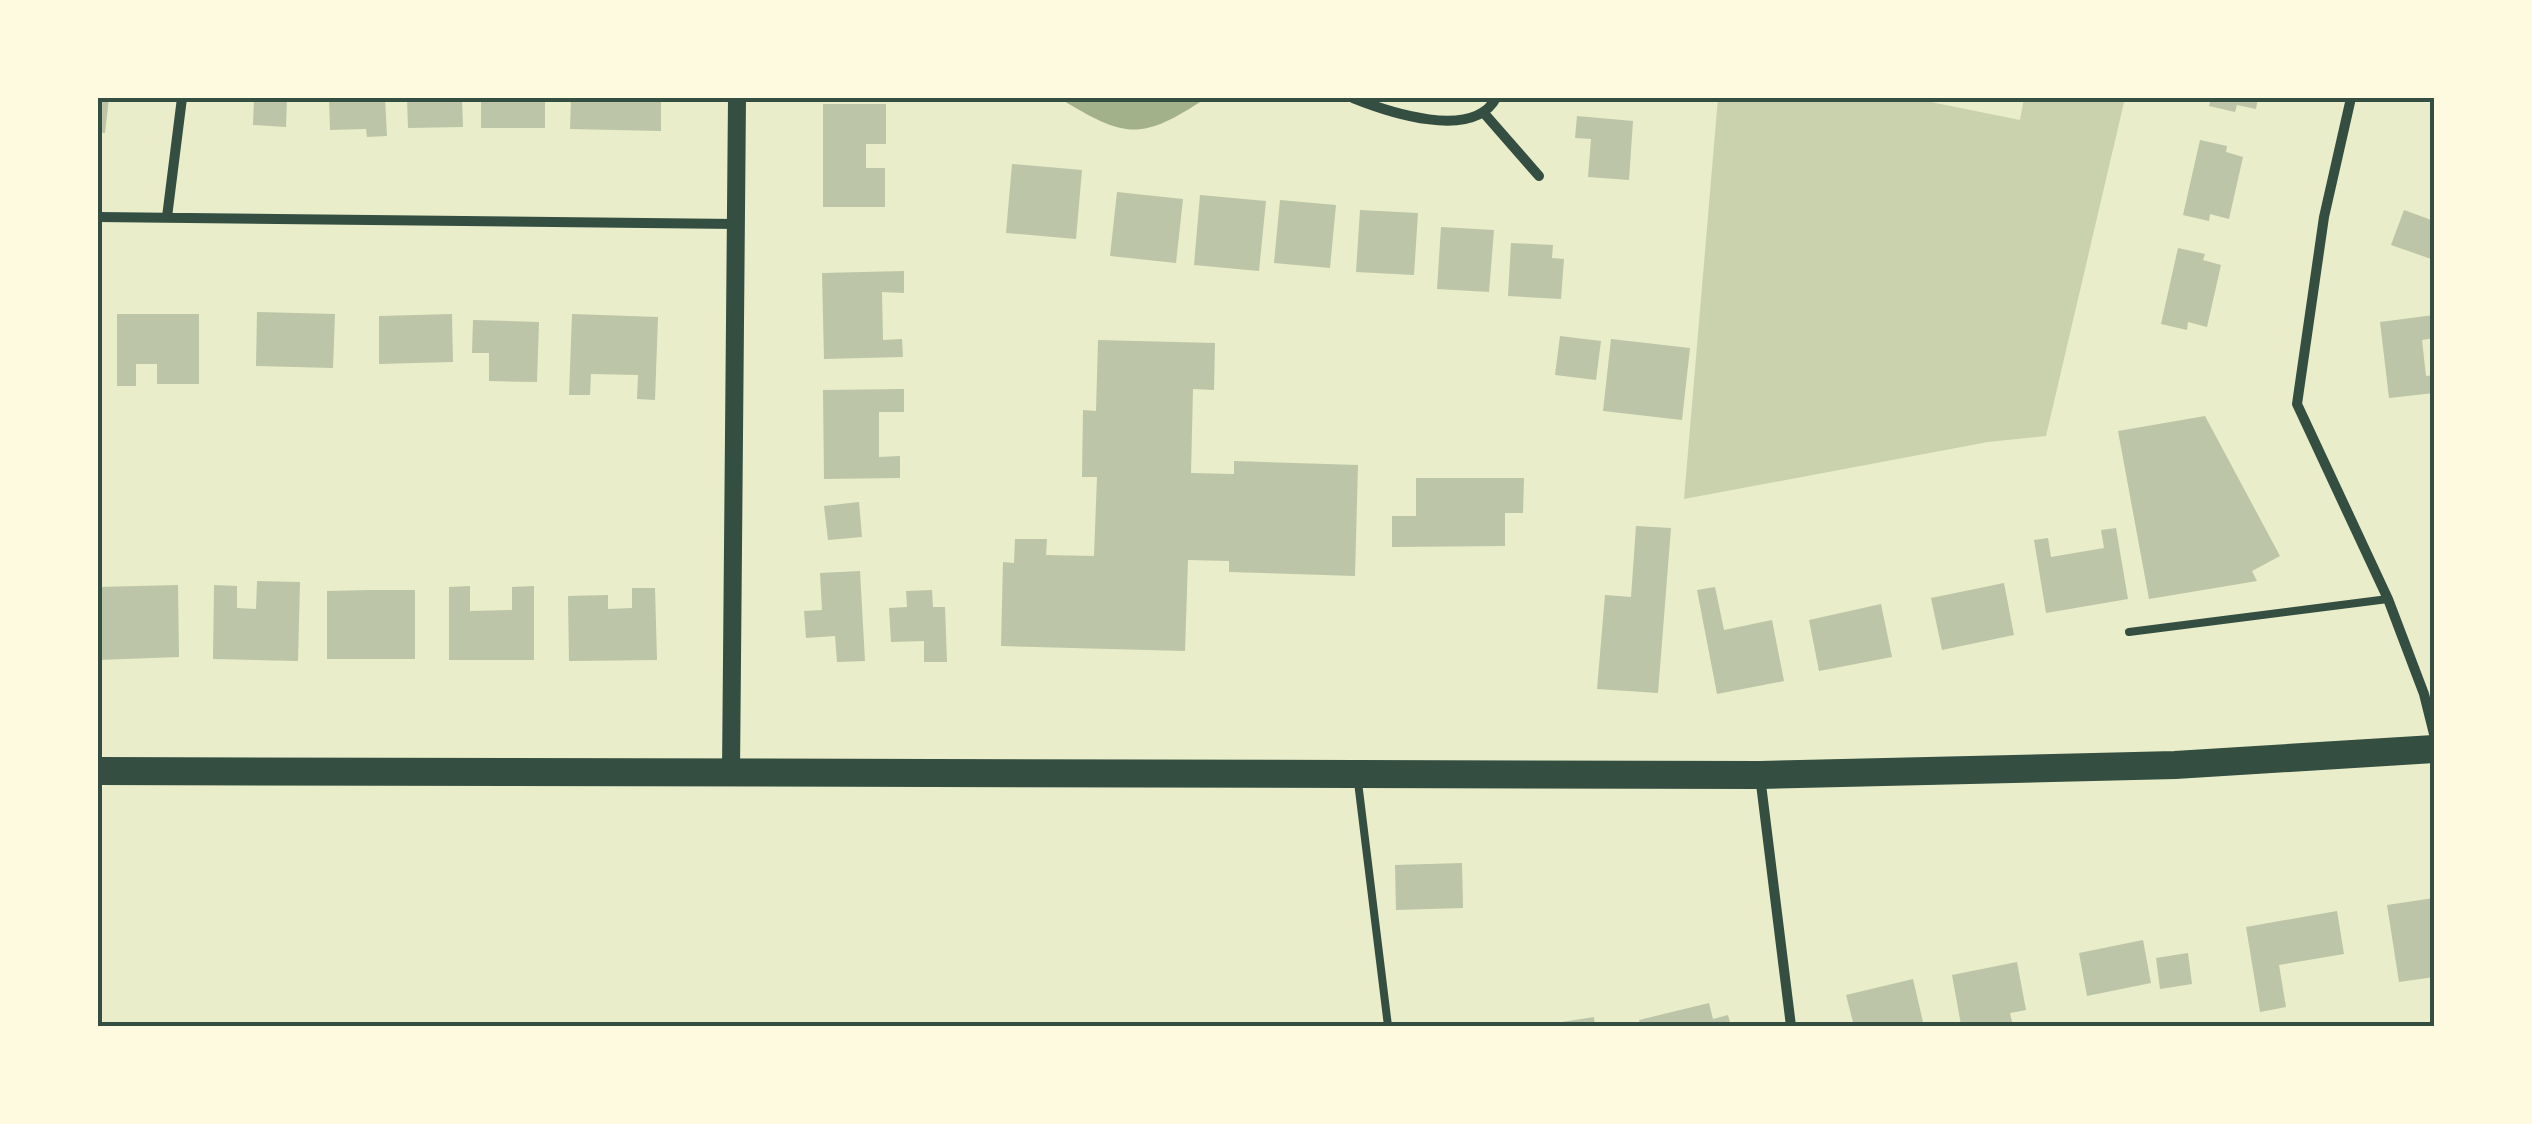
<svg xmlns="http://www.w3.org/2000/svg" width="2532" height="1124" font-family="Inter,sans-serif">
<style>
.green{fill:#cad2ad}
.water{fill:#a3b18a}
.building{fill:#bcc5a7}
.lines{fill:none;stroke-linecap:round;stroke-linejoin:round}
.service{stroke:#344e41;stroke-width:8}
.minor{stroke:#344e41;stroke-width:10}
.tertiary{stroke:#344e41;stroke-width:18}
.trunk{stroke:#344e41;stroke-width:28}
.neatline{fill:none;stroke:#344e41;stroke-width:4}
</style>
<rect width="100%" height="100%" fill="#e9edc9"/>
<path class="green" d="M1718 98H1911L2020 120 2024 98H2125L2046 436 1988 442 1684 499Z"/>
<path class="water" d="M1059 98H1206C1140 142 1125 138 1059 98Z"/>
<path class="building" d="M98 98H109L105 133 98 132Z
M254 98H287L286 127 253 125Z
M329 98H385L387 136 367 137 366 129 330 130Z
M407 98H462L463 127 408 128Z
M481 98H545V128H481Z
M571 98H661V131L570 129Z
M2211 98H2258L2256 109 2237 105 2235 112 2209 106Z
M823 104H886V144H866V168H885V207H823Z
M1577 116 1633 121 1629 180 1588 177 1591 139 1575 138Z
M2200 140 2227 146 2226 152 2243 157 2229 219 2210 214 2209 221 2183 215Z
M1012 164 1082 170 1076 239 1006 233Z
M1117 192 1183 199 1176 263 1110 256Z
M1200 195 1266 201 1259 271 1194 265Z
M1280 200 1336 205 1330 268 1274 263Z
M1360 210 1418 213 1414 275 1356 272Z
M2404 210 2434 221V260L2391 245Z
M1441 227 1494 230 1489 292 1437 289Z
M1511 243 1553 245 1552 258 1564 259 1561 299 1508 296Z
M2178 248 2205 254 2203 260 2221 265 2207 327 2188 322 2187 330 2161 324Z
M904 271V293L882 292 883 340 902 339 903 357 824 359 822 273Z
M257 312 335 314 333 368 256 366Z
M117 314H199V384H157V364H136V386H117Z
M452 314 453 362 379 364V316Z
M572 314 658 317 655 400 637 399 638 375 591 374 590 395H569Z
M2434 315V338L2422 340 2426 376 2434 375V393L2389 398 2380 322Z
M473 320 539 322 537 382 489 381V353H472Z
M1560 336 1601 341 1596 380 1555 375Z
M1611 339 1690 348 1682 420 1603 411Z
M1098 340 1215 343 1214 390 1193 389 1191 473 1234 474V461L1358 465 1355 576 1229 572V561L1188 560 1185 651 1001 646 1003 562 1014 563 1015 539H1047L1046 555 1094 556 1097 477H1082L1083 410 1096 411Z
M904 389V412H879V457L900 456V478L824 479 823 390Z
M2205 416 2280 556 2252 571 2257 581 2149 599 2118 431Z
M1416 478H1524L1523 513H1505V546L1392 547V516H1416Z
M859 502 862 537 828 540 824 506Z
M1636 526 1671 528 1658 693 1597 689 1605 595 1631 597Z
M2116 528 2128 599 2046 613 2034 540 2048 538 2051 557 2104 548 2101 530Z
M860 571 865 661 837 662 835 636 806 638 804 611 822 610 820 573Z
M257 581 300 582 298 661 213 659 214 585 237 586V608L256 609Z
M2004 583 2014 635 1942 650 1931 598Z
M178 585 179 657 98 660V587Z
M470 586V611L512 610V587L534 586V660H449V587Z
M1715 587 1724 630 1772 620 1784 681 1717 694 1697 590Z
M632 588H655L657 660 569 661 568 596 608 595V609L632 608Z
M370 590H415V659H327V591Z
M932 590 933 607H945L947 662H924V641L891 642 889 608 907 607 906 591Z
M1881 604 1892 657 1819 671 1809 620Z
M1462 863 1463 908 1396 910 1395 865Z
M2434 898V977L2399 982 2387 905Z
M2337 911 2344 954 2279 965 2286 1007 2260 1012 2246 927Z
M2143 940 2151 983 2087 996 2079 953Z
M2188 953 2192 984 2160 989 2156 958Z
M2017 962 2026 1010 2010 1013 2013 1026H1978L1977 1022 1961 1025 1952 975Z
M1913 979 1923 1022 1903 1026H1854L1846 995Z
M1709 1003 1713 1019 1728 1015 1731 1026H1641L1639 1020Z
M1594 1017 1595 1026H1549V1024Z"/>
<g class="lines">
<path class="service" d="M2129 632 2388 599
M1358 782 1388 1026"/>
<path class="minor" d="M1353 98C1388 112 1473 141 1496 98
M2351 98 2324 217 2297 404 2388 599 2424 694 2434 734
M1483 112 1539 176
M98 217 736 224
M167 217 182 98
M1760 776 1791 1026"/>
<path class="tertiary" d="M731 772 737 98"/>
<path class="trunk" d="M98 771 1760 775 2175 765 2434 749"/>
</g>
<rect width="2532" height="1124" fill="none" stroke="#fefae0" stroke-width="200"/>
<rect x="100" y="100" width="2332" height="924" class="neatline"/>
</svg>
